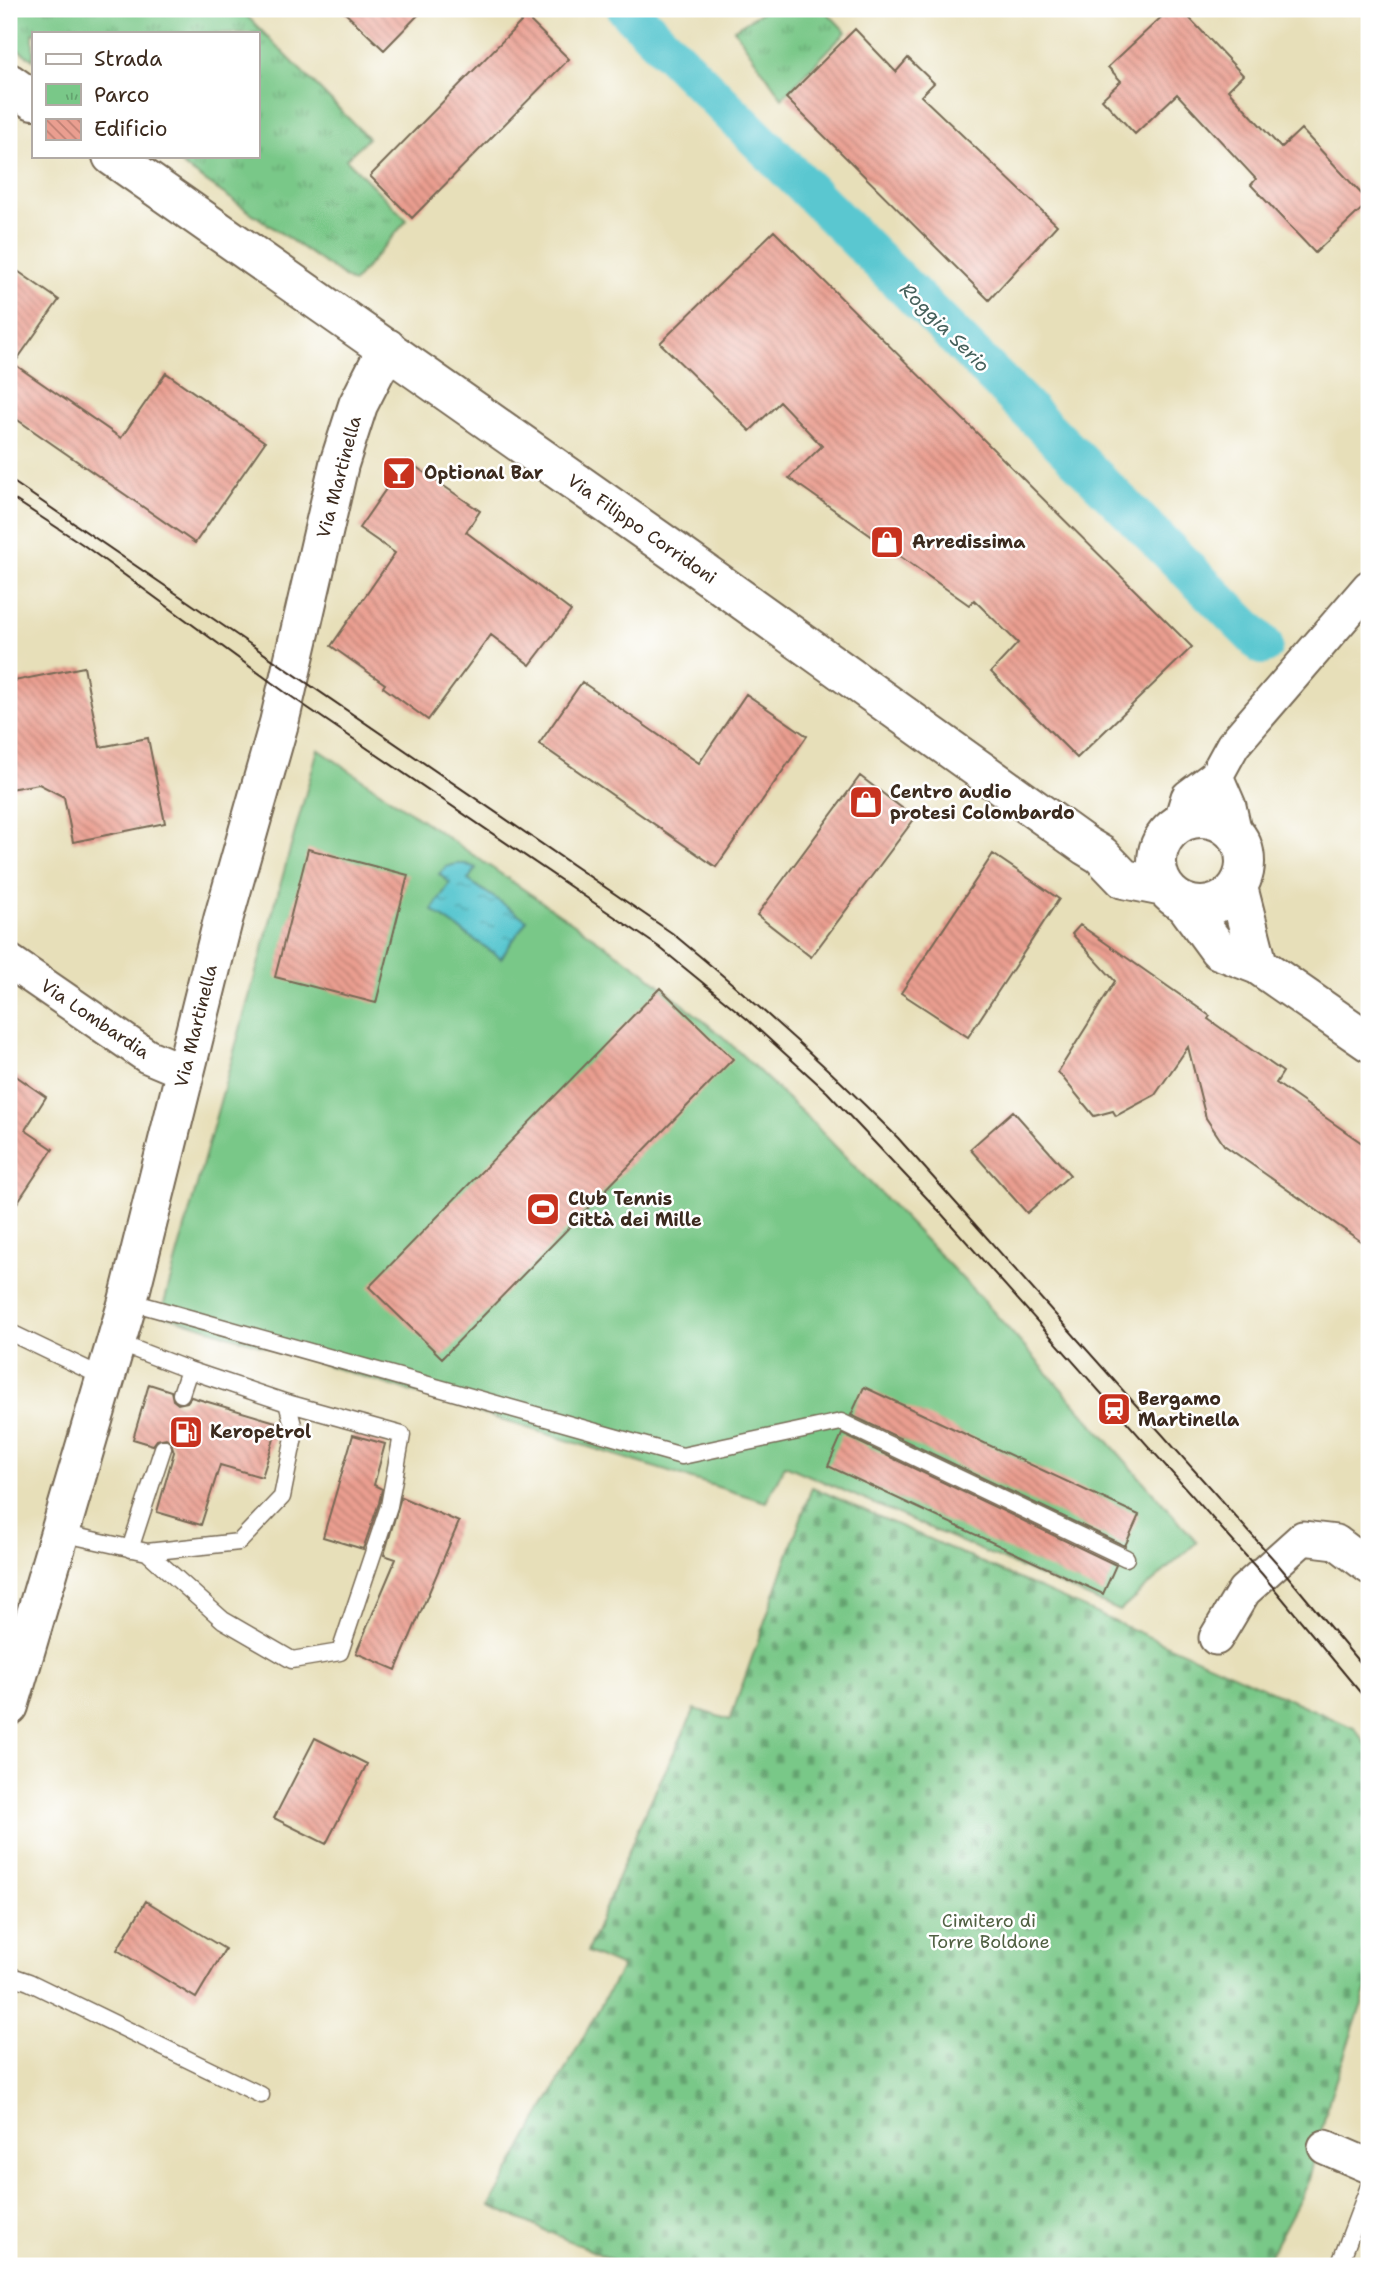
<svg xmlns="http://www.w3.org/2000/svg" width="1378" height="2275" font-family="'Shantell Sans',sans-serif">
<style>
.cemetery{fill:url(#cemetery-stones);stroke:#5a7953;stroke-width:2}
.park{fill:url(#park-tufts);stroke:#5a7953;stroke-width:2}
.pitch{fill:#79c888;stroke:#5a7953;stroke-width:2}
.water{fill:url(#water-ripples);stroke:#4a7877;stroke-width:2}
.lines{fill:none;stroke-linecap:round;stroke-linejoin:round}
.canal{stroke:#5ac7d0;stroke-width:40}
.building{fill:url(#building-back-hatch)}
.service-casing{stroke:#776954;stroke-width:19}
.minor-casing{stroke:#776954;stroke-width:37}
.tertiary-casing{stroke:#776954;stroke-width:42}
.service{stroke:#fff;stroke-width:16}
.minor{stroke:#fff;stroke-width:33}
.tertiary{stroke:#fff;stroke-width:38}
.tram{stroke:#3b2a1e;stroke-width:2}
.labels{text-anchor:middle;stroke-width:5;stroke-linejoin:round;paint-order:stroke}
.poi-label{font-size:18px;font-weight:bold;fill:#3b2a1e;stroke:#fff;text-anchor:start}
.street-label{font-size:18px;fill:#3b2a1e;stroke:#fff}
.park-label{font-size:18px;fill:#516143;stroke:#fff}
.water-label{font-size:19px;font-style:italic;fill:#46615c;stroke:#fff}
</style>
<defs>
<pattern id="cemetery-stones" width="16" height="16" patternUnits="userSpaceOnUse" patternTransform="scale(1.75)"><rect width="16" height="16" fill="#79c888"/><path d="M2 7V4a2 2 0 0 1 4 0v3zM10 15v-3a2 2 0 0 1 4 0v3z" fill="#64a36f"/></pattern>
<pattern id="park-tufts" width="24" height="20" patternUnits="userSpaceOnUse" patternTransform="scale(1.75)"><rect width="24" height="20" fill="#79c888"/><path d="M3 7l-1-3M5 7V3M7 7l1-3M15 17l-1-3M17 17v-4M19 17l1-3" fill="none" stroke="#64a36f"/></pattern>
<pattern id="water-ripples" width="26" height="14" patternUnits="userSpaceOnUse" patternTransform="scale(1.75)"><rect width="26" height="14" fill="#5ac7d0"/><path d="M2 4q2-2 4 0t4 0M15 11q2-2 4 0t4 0" fill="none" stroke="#4ca2a8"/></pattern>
<pattern id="building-back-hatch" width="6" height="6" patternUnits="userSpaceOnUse" patternTransform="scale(1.75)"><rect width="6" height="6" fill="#ea9e90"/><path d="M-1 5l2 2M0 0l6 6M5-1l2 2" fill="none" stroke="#bf8175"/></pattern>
</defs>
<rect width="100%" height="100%" fill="#fff"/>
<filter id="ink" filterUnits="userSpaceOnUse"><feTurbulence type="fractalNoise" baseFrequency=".0143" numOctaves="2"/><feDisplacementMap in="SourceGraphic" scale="14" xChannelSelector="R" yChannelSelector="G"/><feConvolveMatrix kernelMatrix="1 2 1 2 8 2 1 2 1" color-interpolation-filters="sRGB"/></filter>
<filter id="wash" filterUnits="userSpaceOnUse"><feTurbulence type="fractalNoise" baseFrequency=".00686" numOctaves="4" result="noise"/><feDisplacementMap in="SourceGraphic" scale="28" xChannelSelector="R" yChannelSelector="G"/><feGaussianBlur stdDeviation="1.57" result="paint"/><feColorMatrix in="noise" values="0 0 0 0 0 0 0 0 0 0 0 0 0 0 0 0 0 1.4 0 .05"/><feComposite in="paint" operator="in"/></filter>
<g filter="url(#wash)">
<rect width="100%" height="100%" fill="#e7dfb9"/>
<path class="cemetery" d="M812 1487 1354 1728 1369 1748V1983L1330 2097 1308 2184 1264 2266H626L490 2206 622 1967 587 1952 642 1819 695 1709 730 1720Z"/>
<path class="park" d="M9 9H240L368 138 346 159 407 220 353 283 169 156H257V33H33V60L9 43Z
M767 9H824L846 32 782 98 734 29Z"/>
<path class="pitch" d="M318 749 640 969 722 1036 810 1120 982 1299 1197 1542 1120 1611 785 1465 766 1502 161 1314Z"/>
<path class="water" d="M456 864H466L476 868 468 880 527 920 501 958 432 910 450 883 439 874 446 867Z"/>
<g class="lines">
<path class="canal" d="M627 9 1263 645"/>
</g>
<g id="blocks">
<path class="building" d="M341 9H424L384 50Z
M1170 9H1181L1243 75 1228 90 1281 148 1301 129 1369 202 1315 253 1251 185 1256 179 1177 94 1135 134 1102 99 1121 81 1108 67Z
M526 17 569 59 412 218 370 176Z
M855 29 896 72 908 58 934 83 921 96 1057 225 989 300 786 98Z
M774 231 1192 647 1077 758 991 672 1018 643 974 600 969 605 789 478 822 446 780 402 750 431 660 343Z
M9 265 59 300 14 364 121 438 166 373 265 442 195 543 9 414Z
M406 460 480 511 466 532 571 611 530 665 491 635 428 720 383 687 385 684 331 646 395 553 359 528Z
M84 667 100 747 148 738 165 823 73 842 64 797 39 784 9 789V682Z
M582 682 699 763 746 694 807 736 716 867 539 744Z
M860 776 915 818 811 957 757 915Z
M308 849 408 875 376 1003 275 977Z
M993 854 1059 899 968 1037 901 993Z
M1080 925 1210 1016 1208 1019 1283 1072 1276 1083 1369 1148V1247L1224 1145 1206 1118 1188 1047 1155 1095 1116 1116 1113 1111 1094 1116 1058 1072 1115 981 1072 934Z
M660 988 733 1059 442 1358 369 1287Z
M9 1071 46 1097 25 1130 53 1149 9 1215Z
M1013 1111 1070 1175 1027 1213 970 1149Z
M149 1384 171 1391 173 1400 178 1404 187 1402 191 1397 279 1423 262 1477 220 1465 201 1525 157 1512 174 1452 171 1442 166 1438 157 1440 153 1445 133 1439Z
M864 1387 1139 1515 1125 1546 851 1415Z
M842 1434 1116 1565 1103 1594 828 1466Z
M353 1435 385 1444 374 1485 382 1489 379 1503 363 1549 323 1537Z
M401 1497 459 1522 396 1670 356 1653 396 1559 384 1555Z
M315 1738 367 1764 326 1844 274 1818Z
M146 1901 225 1949 196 1998 117 1950Z"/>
</g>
</g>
<g filter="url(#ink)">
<use href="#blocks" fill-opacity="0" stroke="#776954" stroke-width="2"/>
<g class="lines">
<g class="service-casing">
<path id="service" d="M128 1301 682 1456 841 1422 1126 1558
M9 1332 105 1378
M181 1394 189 1370
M61 1533 147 1552 239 1542 282 1497 295 1432 287 1403 189 1370 116 1342
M130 1549 163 1448
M147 1552 223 1620 292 1660 340 1652 389 1506 402 1435 287 1403
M9 1975 29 1982 261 2095
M1339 2266 1369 2186
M1361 2266 1369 2265"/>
</g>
<g class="minor-casing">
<path id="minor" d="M1216 776 1229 806 1235 833
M1180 823 1188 797 1216 776 1233 745 1369 587
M9 961 147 1056 185 1072
M1216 1638 1244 1591 1303 1538 1336 1542 1369 1567
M1325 2147 1369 2166"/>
</g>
<g class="tertiary-casing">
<path id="tertiary" d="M9 83 33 100
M112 156 681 556 1086 846 1101 855 1124 879 1164 887
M1157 862a44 44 0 1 1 88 0a44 44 0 1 1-88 0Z
M1238 887 1258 965
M1186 905 1219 950 1258 965 1369 1042
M9 1706 128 1301 223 920 279 723 339 464 358 405 387 348"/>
</g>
<use href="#service" class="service"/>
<use href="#minor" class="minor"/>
<use href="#tertiary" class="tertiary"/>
<path class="tram" d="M9 479 672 933C751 998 826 1065 898 1138L1276 1562 1369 1674
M9 496 82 544 286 693 659 947 747 1019 827 1092 939 1211 1262 1574 1369 1703"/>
</g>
</g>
<defs>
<g id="bar-square" transform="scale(1.75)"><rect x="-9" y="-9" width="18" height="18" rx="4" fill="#c8321e" stroke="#fff"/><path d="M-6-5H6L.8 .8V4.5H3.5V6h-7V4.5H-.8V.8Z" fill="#fff"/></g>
<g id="shop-square" transform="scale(1.75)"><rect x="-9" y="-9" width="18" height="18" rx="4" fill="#c8321e" stroke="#fff"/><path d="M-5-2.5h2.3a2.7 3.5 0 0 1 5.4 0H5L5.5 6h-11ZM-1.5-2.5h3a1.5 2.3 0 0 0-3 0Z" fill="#fff"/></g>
<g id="stadium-square" transform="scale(1.75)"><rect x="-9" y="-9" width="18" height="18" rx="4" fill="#c8321e" stroke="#fff"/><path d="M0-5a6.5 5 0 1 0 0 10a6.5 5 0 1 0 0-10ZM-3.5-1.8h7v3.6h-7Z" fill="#fff"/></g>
<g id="station-square" transform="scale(1.75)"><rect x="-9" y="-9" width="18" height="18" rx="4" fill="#c8321e" stroke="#fff"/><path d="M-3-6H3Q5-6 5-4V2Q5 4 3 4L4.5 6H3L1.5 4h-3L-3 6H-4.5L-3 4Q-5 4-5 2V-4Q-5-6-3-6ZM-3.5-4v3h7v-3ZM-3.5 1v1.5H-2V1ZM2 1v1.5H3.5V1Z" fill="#fff"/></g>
<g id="fuel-square" transform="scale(1.75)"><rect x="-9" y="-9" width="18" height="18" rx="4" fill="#c8321e" stroke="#fff"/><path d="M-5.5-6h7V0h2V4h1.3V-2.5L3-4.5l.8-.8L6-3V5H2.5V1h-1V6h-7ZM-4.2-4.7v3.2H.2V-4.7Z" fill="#fff"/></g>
</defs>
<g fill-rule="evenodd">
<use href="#bar-square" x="399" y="473"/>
<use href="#shop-square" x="887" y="542"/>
<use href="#shop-square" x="866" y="802"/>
<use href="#stadium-square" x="543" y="1209"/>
<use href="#station-square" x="1114" y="1409"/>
<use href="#fuel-square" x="186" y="1432"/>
</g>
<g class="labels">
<g class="poi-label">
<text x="424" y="479">Optional Bar</text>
<text x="912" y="548">Arredissima</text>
<text x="890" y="798">Centro audio<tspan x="890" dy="21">protesi Colombardo</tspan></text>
<text x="568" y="1205">Club Tennis<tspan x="568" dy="21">Città dei Mille</tspan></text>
<text x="1138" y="1405">Bergamo<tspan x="1138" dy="21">Martinella</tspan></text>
<text x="210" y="1438">Keropetrol</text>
</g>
<g class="street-label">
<text transform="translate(339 477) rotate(-75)" y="6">Via Martinella</text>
<text transform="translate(642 529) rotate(35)" y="6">Via Filippo Corridoni</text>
<text transform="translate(95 1019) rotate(34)" y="6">Via Lombardia</text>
<text transform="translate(196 1026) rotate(-76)" y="6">Via Martinella</text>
</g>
<g class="park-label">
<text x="989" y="1927">Cimitero di<tspan x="989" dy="21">Torre Boldone</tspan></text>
</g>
<g class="water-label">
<text transform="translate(945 327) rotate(45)" y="7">Roggia Serio</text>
</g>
</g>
<rect width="1378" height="2275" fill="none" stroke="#fff" stroke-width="35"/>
<rect x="32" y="32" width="228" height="126" fill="#ffffff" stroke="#b1aaa5" stroke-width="2"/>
<rect x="46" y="54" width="35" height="10" fill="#ffffff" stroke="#b1aaa5" stroke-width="2"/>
<text x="94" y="66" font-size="21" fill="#3b2a1e">Strada</text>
<rect x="46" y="84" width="35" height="21" fill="url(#park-tufts)" stroke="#b1aaa5" stroke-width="2"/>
<text x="94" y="102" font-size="21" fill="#3b2a1e">Parco</text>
<rect x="46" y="119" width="35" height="21" fill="url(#building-back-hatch)" stroke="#b1aaa5" stroke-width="2"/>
<text x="94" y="136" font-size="21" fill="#3b2a1e">Edificio</text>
</svg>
